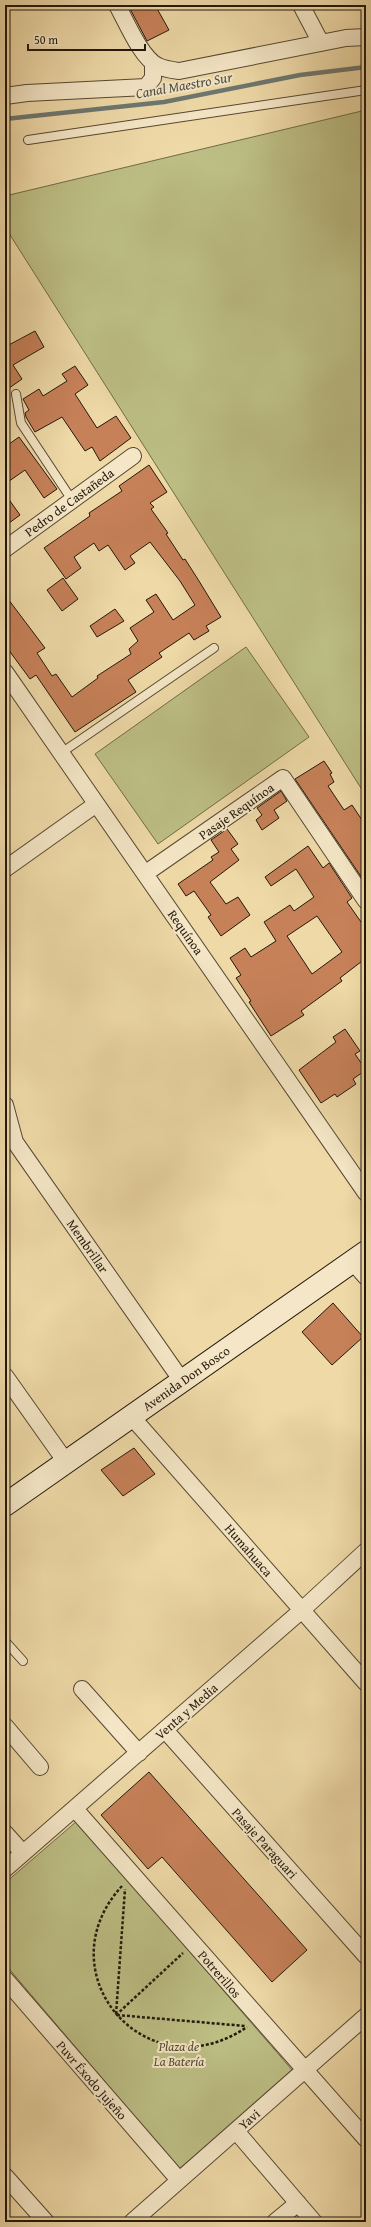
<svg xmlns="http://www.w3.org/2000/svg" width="371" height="2227" font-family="'Gentium Book Plus',serif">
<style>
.green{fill:#bcbe84;stroke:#706b48}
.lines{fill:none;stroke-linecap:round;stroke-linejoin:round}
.stream{stroke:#6d7770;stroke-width:4.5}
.building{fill:#c78159;stroke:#23180b;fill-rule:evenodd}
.service-casing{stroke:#564832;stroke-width:10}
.minor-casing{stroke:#564832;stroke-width:18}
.secondary-casing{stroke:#23180b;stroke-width:24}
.path{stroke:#23180b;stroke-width:2.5;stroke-dasharray:3 2;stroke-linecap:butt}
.service{stroke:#f4e6c6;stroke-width:8}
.minor{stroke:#f4e6c6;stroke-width:16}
.secondary{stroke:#f4e6c6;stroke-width:22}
.labels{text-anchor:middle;stroke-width:4;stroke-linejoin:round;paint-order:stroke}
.street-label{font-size:13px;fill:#23180b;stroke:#f4e6c6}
.park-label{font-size:13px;font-style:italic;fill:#514a2f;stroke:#f4e6c6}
.water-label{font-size:14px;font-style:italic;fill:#4e5046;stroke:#f4e6c6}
</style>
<rect width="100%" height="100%" fill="#eed9a7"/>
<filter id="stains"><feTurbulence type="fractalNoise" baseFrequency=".005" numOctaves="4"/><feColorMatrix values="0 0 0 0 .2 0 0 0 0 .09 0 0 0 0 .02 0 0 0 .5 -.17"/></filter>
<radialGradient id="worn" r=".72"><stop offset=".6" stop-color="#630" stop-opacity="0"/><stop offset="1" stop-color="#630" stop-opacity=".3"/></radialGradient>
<path class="green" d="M366 110V796L5 227V196Z
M246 647 309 737 158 844 95 754Z
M77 1821 293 2071 179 2169 5 1964V1883Z"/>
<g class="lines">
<path class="stream" d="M5 119 164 102 300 75 366 67"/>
</g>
<path class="building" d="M128 5H155L169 30 147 41Z
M35 331 44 347 13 365 22 379 5 391V347Z
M75 366 88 385 75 394 97 428 116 416 131 438 100 461 92 447 85 451 62 417 35 432 26 417 25 413 29 410 23 399 39 389 43 396 67 381 62 374Z
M19 437 57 489 44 498 25 470 5 484V447Z
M149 465 167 492 150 503 154 507 151 509 168 533 166 534 183 560 185 559 199 581 221 617 206 626 209 631 194 640 189 633 159 653 162 657 128 680 136 692 75 732 36 675 30 679 5 645V595L45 648 37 653 52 676 56 674 72 697 98 678 97 676 131 654 129 649 138 641 130 628 154 612 146 600 156 594 173 620 195 605 180 581 150 542 130 556 135 563 125 570 108 545 99 551 94 543 74 557 81 568 66 579 44 548 90 516 89 513 122 491 119 486Z
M5 494 20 515 5 526Z
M63 578 78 599 62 611 47 590Z
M115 609 124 621 97 637 90 626Z
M324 761 332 773 330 774 334 782 328 786 344 810 352 805 366 826V875L362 878 295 779Z
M281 791 287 801 274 810 279 818 262 830 256 820 262 815 257 808Z
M227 829 238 844 231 849 239 860 210 882 226 904 238 897 250 915 221 936 208 917 211 915 194 891 186 896 178 884 213 860 211 857 219 852 211 840Z
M308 846 323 868 329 863 352 898 347 902 366 929V958L340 978 342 981 301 1011 304 1015 271 1036 249 1002 251 1001 236 978 241 975 230 958 245 948 251 957 276 941 264 922 290 905 294 911 314 897 296 869 271 886 265 877ZM317 916 342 952 312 974 287 936Z
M345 1029 360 1051 355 1054 366 1070 353 1079 356 1084 337 1097 335 1094 321 1103 299 1070 336 1042 333 1037Z
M333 1303 363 1337 332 1365 302 1332Z
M134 1448 155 1474 123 1496 101 1470Z
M149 1772 307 1950 272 1982 162 1857 148 1869 101 1815Z"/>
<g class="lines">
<g class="service-casing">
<path id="service" d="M28 140 366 90
M16 394 21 423 72 500
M61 753 214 648
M5 1641 23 1661"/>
</g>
<g class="minor-casing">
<path id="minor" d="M117 5C126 21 141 58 158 66 164 69 172 70 179 71L346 38 366 37
M301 5 321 43
M5 96 27 93 146 87 153 78V63
M5 549 133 456
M5 672 366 1193
M5 869 95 805
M146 873 283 778 366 901
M5 1105 15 1142 182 1381
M352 1261 366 1277
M5 1376 66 1462
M131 1416 366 1683
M82 1689 139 1753
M5 1726 40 1767
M165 1730 366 1956
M75 1809 366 2139
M5 1833 23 1853
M5 1869 302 1610 366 1551
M5 1979 179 2180
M236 2131 314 2222
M5 2176 46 2222
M132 2222 366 2016
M275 2222 298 2203"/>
</g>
<g class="secondary-casing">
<path id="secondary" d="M5 1505 366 1252"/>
</g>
<path class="path" d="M122 1886C42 1973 147 2095 247 2027
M116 2014 125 1889
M116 2015 183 1953
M117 2015 245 2026"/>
<use href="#service" class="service"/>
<use href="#minor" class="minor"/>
<use href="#secondary" class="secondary"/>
</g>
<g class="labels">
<g class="street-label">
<text transform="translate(69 502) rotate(-36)" y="5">Pedro de Castañeda</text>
<text transform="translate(236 811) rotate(-35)" y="5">Pasaje Requínoa</text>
<text transform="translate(186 932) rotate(55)" y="5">Requínoa</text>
<text transform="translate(88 1246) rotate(55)" y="5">Membrillar</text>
<text transform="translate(186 1378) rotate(-35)" y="5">Avenida Don Bosco</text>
<text transform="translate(249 1550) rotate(49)" y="5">Humahuaca</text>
<text transform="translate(186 1711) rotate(-41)" y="5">Venta y Media</text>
<text transform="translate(265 1843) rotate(48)" y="5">Pasaje Paraguari</text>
<text transform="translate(220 1974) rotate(49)" y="5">Potrerillos</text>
<text transform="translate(92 2080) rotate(49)" y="5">Puvr Éxodo Jujeño</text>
<text transform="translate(249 2119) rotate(-41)" y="5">Yavi</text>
</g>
<g class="park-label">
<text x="179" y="2051">Plaza de<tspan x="179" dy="15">La Batería</tspan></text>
</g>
<g class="water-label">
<text transform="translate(184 85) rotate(-10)" y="5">Canal Maestro Sur</text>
</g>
</g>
<rect width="371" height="2227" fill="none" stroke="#eed9a7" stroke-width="20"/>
<rect x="6" y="6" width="359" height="2215" fill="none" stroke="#23180b" stroke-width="2"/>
<rect x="10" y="10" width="351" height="2207" fill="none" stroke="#23180b"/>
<path d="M28 44v6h117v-6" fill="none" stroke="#23180b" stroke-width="2"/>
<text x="34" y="44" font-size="12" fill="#23180b" stroke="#f4e6c6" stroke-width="3" paint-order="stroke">50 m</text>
<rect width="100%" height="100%" filter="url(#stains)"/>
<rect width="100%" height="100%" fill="url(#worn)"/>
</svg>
